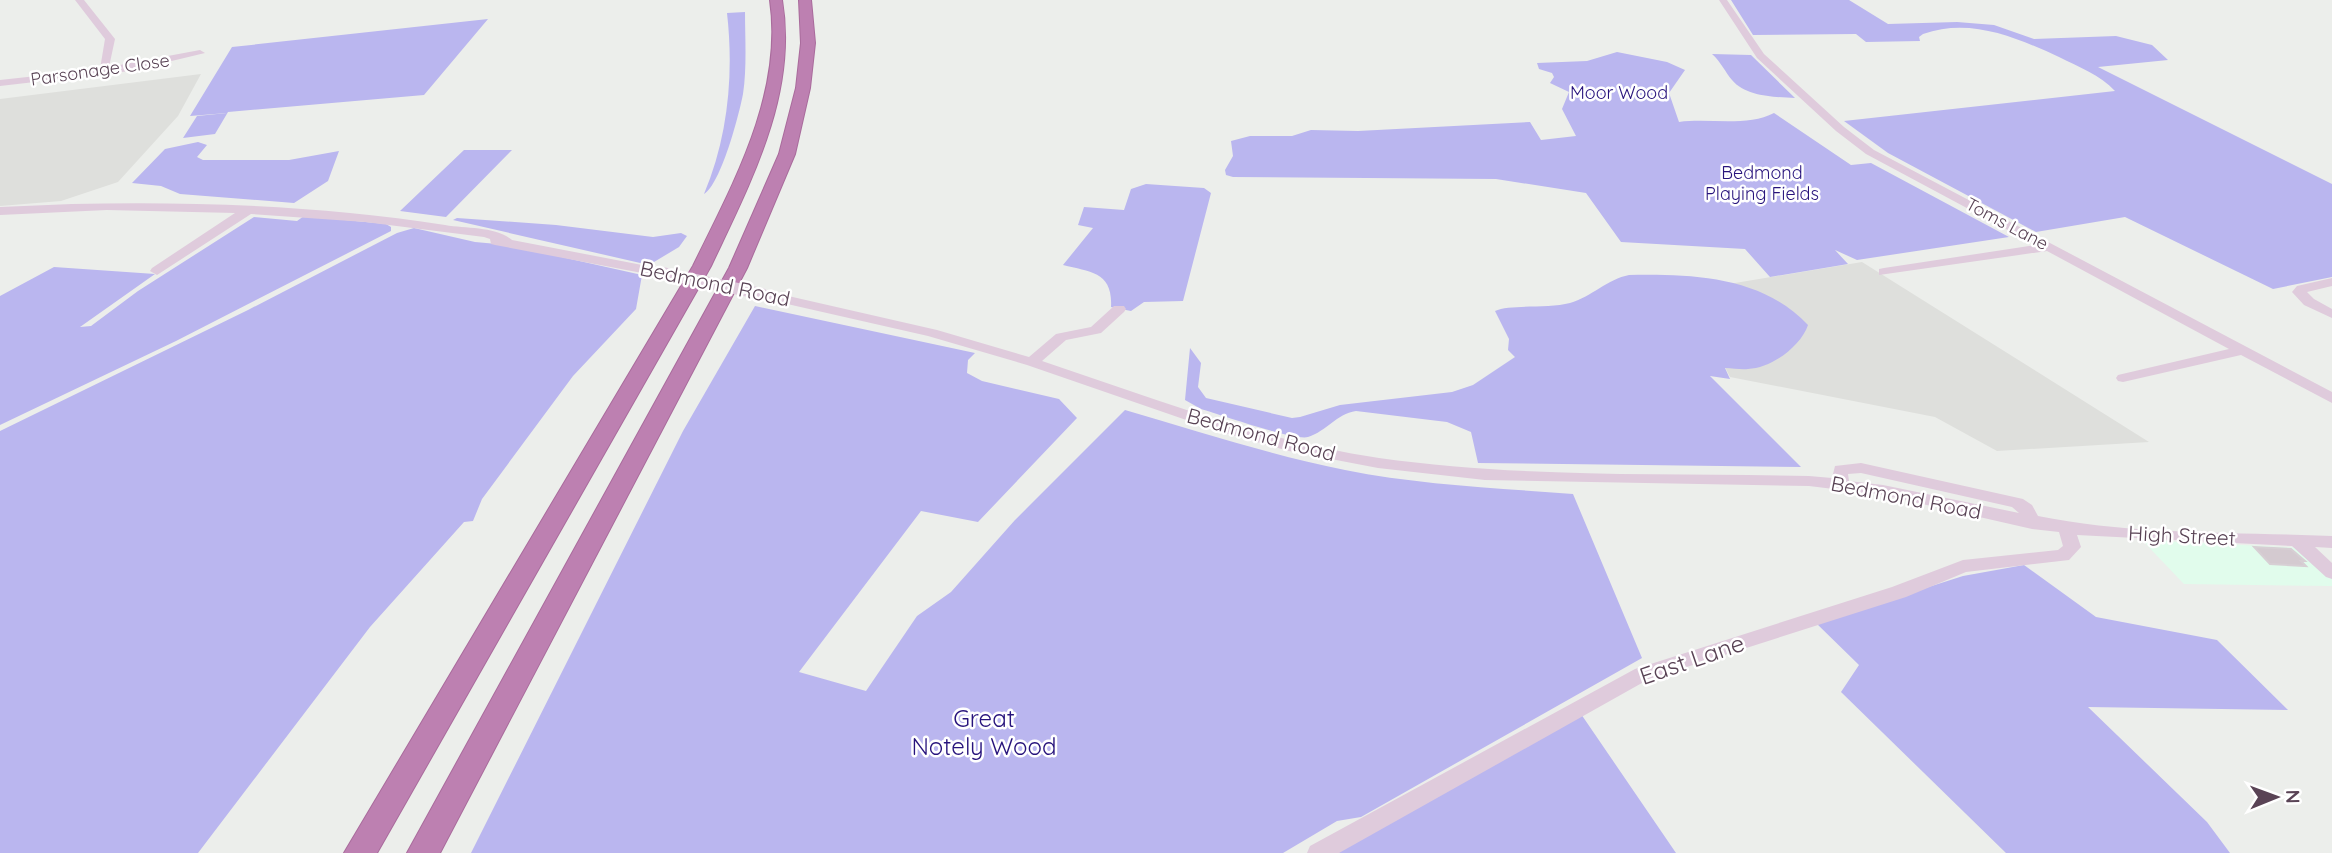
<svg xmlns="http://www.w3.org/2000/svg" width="2332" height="853" font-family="Quicksand,sans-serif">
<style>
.commercial{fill:#e1fcec}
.education{fill:#dedfdc}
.green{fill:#bab6ef}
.building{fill:#d4cad0;stroke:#d7cfd4;stroke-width:2}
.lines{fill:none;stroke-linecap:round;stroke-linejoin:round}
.highway-casing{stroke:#a96b9c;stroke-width:2}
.minor{fill:#dfcbdc;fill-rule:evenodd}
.highway{fill:#bd80b1;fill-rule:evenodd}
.minor-bridge{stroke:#dfcbdc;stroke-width:12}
.labels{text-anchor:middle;stroke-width:5;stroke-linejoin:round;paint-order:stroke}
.far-street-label{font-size:18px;fill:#594355;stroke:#fff}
.far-park-label{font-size:18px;fill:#27137c;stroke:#fff}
.street-label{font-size:21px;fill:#594355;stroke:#fff}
.near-street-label{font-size:24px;fill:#594355;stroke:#fff}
.near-park-label{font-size:24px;fill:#27137c;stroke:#fff}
</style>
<rect width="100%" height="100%" fill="#eceeeb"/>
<path class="commercial" d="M2142 540 2302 548 2332 576V586L2184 584Z"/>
<path class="education" d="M201 74 178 116 118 182 61 201 0 206V99Z
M1862 262 2149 442 1997 451 1935 417 1730 377 1725 367 1657 296Z"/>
<path class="green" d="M1731 0H1849L1888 24 1957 22 1994 25 2034 39 2116 36 2152 45 2168 60 2098 67 2332 184V277L2273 289 2125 217 2036 232 1888 153 1844 121 2115 91C2100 75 2079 67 2059 57 2017 38 1971 17 1923 34L1919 37 1920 41 1866 42 1856 34 1753 35Z
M745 12C745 38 747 67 743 94 739 115 721 184 704 194 728 137 734 74 727 13Z
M488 19 424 95 228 112 215 134 183 138 197 116 227 113 190 116 232 47Z
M1617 52 1667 62 1685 70 1669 93 1679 122C1709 118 1748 127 1774 113L1851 165 1871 163 2009 237 1857 260 1835 250 1848 264 1770 277 1745 249 1621 242 1586 193 1496 179 1233 177 1226 175 1225 170 1233 156 1231 141 1250 136H1292L1311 130 1358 131 1530 122 1541 140 1576 136 1562 109 1569 92 1550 83 1554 77 1552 73 1539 69 1537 63 1587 61Z
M1712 54 1751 55 1795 98C1776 97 1746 97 1732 80 1725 72 1721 62 1712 54Z
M198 142 207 145 197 157 203 160H289L339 151 328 181 294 203 180 194 161 186 132 183 165 149Z
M464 150H512L446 217 400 211Z
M1146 184 1204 188 1211 193 1183 301 1144 302 1131 311 1111 307C1113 272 1091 272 1063 265L1093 228 1078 225 1084 207 1124 210 1131 189Z
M304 216 386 224 391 227V231L176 341 0 425V296L54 267 155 274 80 327 91 326 138 291 254 217 297 221Z
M457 218 556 225 653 237 681 233 687 236 679 247 649 265 453 220Z
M414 228 475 242 508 245 642 275 636 309 573 376 482 499 473 521 464 522 370 627 198 853H0V431L248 310 397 233Z
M1629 275C1692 274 1762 276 1808 325 1801 346 1772 368 1748 369 1741 370 1733 368 1725 368L1730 379 1710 376 1801 467 1478 463 1471 432 1447 422 1356 411C1336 414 1327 431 1308 437 1294 441 1219 414 1201 409L1185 400 1190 348 1201 363 1198 387 1206 398 1292 418 1300 417 1340 405 1452 392 1473 385 1515 357 1508 350 1509 339 1495 311C1510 304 1548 309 1570 303 1591 297 1608 279 1629 275Z
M755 306 975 353 968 360 967 373 982 381 1059 399 1077 418 978 522 921 511 799 672 866 691 917 616 951 592 1015 520 1125 410C1197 431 1271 455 1345 470 1420 485 1497 488 1573 494L1642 658 1361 817 1337 821 1283 853H471L683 431Z
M2024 565 2096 617 2217 640 2288 710 2088 707 2207 822 2230 853H2006L1841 692 1859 665 1816 623 1963 576Z
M1581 714 1676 853H1328Z"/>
<path class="building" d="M2254 547 2291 549 2305 561H2301L2306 566 2270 564Z"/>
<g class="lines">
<g class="highway-casing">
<path id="highway" d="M770 0H782C798 94 750 183 711 266L377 853H344L693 266C733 184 784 94 770 0Z
M799 0H811L815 43 810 88 795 154 747 268 440 853H407L729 268 779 154 796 88 801 43Z"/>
</g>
<path class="minor" d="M75 0H84L115 39 109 67 200 50 205 53 130 71 0 86V80L100 69 105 39Z
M1719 0H1727L1764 54 1844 127 1874 150 2332 392V403L2241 355 2123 382 2118 381 2116 378 2118 375 2229 349 2047 251 1879 275V269L1884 268 2036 245 1866 154 1836 131 1757 58Z
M72 204C196 201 322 206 445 225 467 229 495 226 512 240L663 269 670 273 663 277 495 245 491 244 490 239 484 237 365 222 251 214 157 275 150 271 152 268 235 213 107 210 0 215V207Z
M2332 278V286L2307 292 2314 299 2332 309V318L2304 305 2292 292 2297 286Z
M762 290 937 330 1029 357 1056 334 1091 327 1114 306H1124L1126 309 1124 312 1101 333 1066 340 1042 361C1153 398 1263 441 1379 458 1521 478 1666 473 1809 476L1832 478 1835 466 1861 463 2023 499 2032 505 2038 516C2131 535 2237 532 2332 536V548L2315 547 2332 563V579L2326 577 2292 546 2077 535 2081 547 2069 560 1966 572 1906 597 1649 679 1339 853H1307L1310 846 1635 669 1892 587 1963 560 2058 550 2063 546 2059 532 2032 529 1883 495 1809 486 1485 480 1378 468 1289 451 1221 432 1027 365 928 336 757 297 755 294ZM1861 473 2012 507 2019 513 1883 485 1849 481 1848 474Z"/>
<use href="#highway" class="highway"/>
<path class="minor-bridge" d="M663 273 762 294"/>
</g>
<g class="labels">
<g class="far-street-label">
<text transform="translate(100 70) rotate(-8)" y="6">Parsonage Close</text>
<text transform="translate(2007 224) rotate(28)" y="6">Toms Lane</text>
</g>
<g class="far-park-label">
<text x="1619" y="99">Moor Wood</text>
<text x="1762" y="179">Bedmond<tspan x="1762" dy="21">Playing Fields</tspan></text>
</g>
<g class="street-label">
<text transform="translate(715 284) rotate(12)" y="7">Bedmond Road</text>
<text transform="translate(1261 435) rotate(15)" y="7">Bedmond Road</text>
<text transform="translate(1906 498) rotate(11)" y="7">Bedmond Road</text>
<text transform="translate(2182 536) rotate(3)" y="7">High Street</text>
</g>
<g class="near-street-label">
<text transform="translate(1692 660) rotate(-19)" y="8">East Lane</text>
</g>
<g class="near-park-label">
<text x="984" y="727">Great<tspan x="984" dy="28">Notely Wood</tspan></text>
</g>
</g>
<g transform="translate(2276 797) rotate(89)" stroke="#ffffff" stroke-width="5" paint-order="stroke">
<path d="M0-5L12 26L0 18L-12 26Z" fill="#594355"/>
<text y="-10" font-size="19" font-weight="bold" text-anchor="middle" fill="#594355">N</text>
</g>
</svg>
